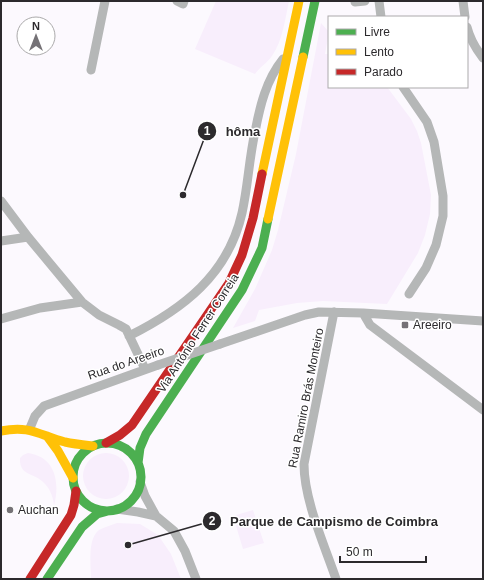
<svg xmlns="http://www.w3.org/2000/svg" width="484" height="580" font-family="Helvetica,sans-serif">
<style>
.green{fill:#f8eefc}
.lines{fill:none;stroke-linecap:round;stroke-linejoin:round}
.street{stroke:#b5b7b7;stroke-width:9}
.fast{stroke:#4caf50;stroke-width:9}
.slow{stroke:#ffc107;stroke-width:9}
.jam{stroke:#c62828;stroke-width:9}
.street-bridge{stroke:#b5b7b7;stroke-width:9}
.poi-dot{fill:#757276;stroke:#fff;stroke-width:1.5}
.labels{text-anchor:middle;stroke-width:3;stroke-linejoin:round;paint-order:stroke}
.poi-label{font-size:12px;fill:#2c2a2d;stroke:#fff;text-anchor:start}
.street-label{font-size:12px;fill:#2c2a2d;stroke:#fff}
.leader{fill:none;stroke:#2c2a2d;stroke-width:1.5}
.callout-dot{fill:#2c2a2d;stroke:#fff;stroke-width:1.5}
.mark-label{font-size:12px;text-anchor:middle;font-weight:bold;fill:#fff}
.callout-label{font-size:13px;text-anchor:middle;font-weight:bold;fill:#2c2a2d;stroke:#fff;stroke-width:3;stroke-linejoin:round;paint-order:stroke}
</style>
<rect width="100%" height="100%" fill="#fcf9fe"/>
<path class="green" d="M216 1H289C285 19 283 40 272 56 267 63 260 67 255 74L195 49Z
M321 23 329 32 325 54H329V87H387L411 119 417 131 421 143 431 195 430 214 425 235 418 253 387 304 323 301 297 303 259 310 255 321 233 328 255 289 272 250 278 230 296 154Z
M83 476a23 23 0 1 1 46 0a23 23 0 1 1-46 0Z
M28 453C56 457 60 483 54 506 53 496 50 488 42 481 33 473 19 475 20 458L23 455Z
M253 510 264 543 243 549 233 516Z
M117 523 140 524 158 535 171 554 181 579H91C91 566 87 539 99 530 104 527 112 525 117 523Z"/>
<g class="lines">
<path class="street" d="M177 1 183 4 184 1
M379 1 381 17
M463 1 465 17
M355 2 365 1
M467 27C470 39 476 49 483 58
M91 70 105 1
M403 87 427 122 434 142 443 196V216L436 245 426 268 409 294
M1 201 28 237 82 302 99 315 119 325 126 329 145 369
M1 241 28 237
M334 312 304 464C304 500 324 544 336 579
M363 313 370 325 483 410
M1 319 40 308 82 302
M129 336C183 309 228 275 242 213 248 186 249 159 255 132 260 106 266 80 283 59
M220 344 305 315 319 312 363 313 483 321
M30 428 35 416 44 406 158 365
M140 482 145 496 156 516 174 531 185 551 196 579
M117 509 138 512 156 516"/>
<path class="fast" d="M303 57 315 1
M73 477a34 34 0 1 1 68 0a34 34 0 1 1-68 0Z
M138 463 140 448 146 434 242 290 262 248 268 219
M47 579 82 527 97 514 108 511"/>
<path class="slow" d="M262 174 299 1
M268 219 303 57
M1 431C30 425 39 435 65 442 74 444 84 445 93 446
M47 436 58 451 73 478"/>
<path class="jam" d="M106 443 120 435 132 425 229 283 242 255 253 218 262 174
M30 579 71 515 74 505 76 491"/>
<path class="street-bridge" d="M158 365 220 344"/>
</g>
<g class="poi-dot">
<rect x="401" y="321" width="8" height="8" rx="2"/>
<circle cx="10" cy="510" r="4"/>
</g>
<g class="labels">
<g class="poi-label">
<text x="413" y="329">Areeiro</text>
<text x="18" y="514">Auchan</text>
</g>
<g class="street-label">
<text transform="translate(198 333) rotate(-57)" y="4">Via António Ferrer Correia</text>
<text transform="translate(126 363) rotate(-19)" y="4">Rua do Areeiro</text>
<text transform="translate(306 398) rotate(-79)" y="4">Rua Ramiro Brás Monteiro</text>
</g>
</g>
<path class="leader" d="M183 195L207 131M128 545L212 521"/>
<g class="callout-dot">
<circle cx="183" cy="195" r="4"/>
<circle cx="128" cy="545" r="4"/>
<circle cx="207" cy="131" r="10"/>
<circle cx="212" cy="521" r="10"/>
</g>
<g class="mark-label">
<text x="207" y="135">1</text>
<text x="212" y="525">2</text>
</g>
<g class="callout-label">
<text x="243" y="136">hôma</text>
<text x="334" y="526">Parque de Campismo de Coimbra</text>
</g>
<rect width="484" height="580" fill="none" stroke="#2c2a2d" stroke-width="4"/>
<rect x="328" y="16" width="140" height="72" fill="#ffffff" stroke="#abaaab"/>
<rect x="336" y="29" width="20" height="6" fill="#4caf50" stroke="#abaaab"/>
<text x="364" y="36" font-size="12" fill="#2c2a2d">Livre</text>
<rect x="336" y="49" width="20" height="6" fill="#ffc107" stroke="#abaaab"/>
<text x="364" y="56" font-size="12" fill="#2c2a2d">Lento</text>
<rect x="336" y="69" width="20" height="6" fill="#c62828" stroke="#abaaab"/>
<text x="364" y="76" font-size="12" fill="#2c2a2d">Parado</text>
<g transform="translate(36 36)"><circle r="19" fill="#ffffff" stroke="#abaaab"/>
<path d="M0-3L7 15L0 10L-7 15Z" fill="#757276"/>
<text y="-6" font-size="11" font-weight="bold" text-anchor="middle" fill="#2c2a2d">N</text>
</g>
<path d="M340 556v6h86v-6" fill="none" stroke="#2c2a2d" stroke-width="2"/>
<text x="346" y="556" font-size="12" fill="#2c2a2d" stroke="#ffffff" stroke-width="3" paint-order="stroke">50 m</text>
</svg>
